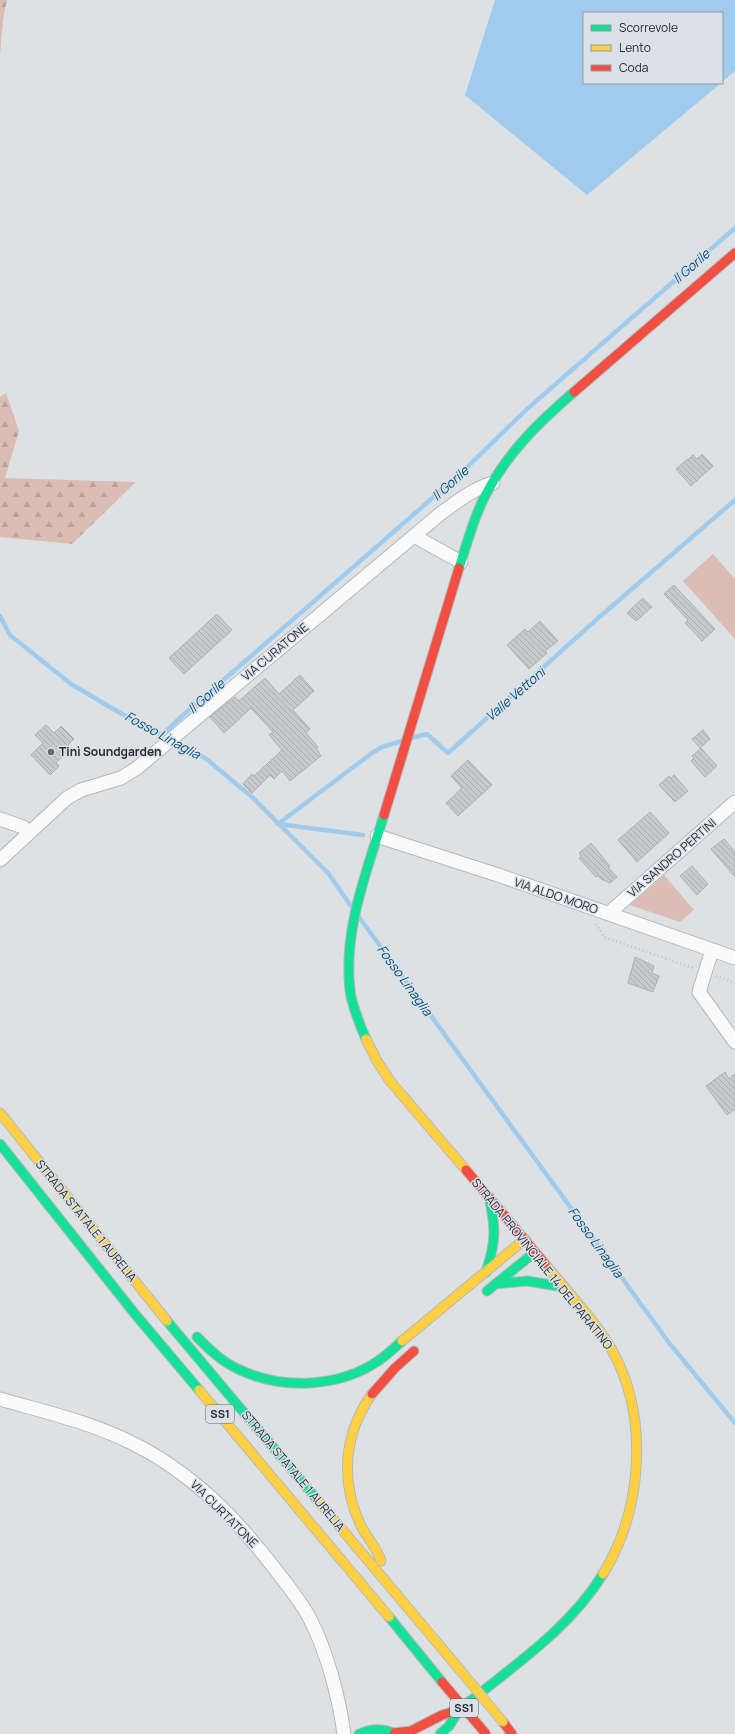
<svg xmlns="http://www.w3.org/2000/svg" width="735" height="1734" font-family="Manrope,sans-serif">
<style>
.green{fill:#dbbdb6}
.forest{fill:url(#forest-firs)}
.water{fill:#a0cbec}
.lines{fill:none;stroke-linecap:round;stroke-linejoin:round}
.stream{stroke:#a0cbec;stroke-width:4.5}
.building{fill:url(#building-back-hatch);stroke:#aeb1b3}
.street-casing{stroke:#b5b8ba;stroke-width:15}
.fast-casing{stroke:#b5b8ba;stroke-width:11}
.slow-casing{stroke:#b5b8ba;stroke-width:11}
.jam-casing{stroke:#b5b8ba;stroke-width:11}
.path{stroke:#c1c2c4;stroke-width:2.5;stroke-dasharray:1 3;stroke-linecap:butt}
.street{stroke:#fafafb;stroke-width:13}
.fast{stroke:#16e098;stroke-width:9}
.slow{stroke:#ffcf43;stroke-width:9}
.jam{stroke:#f24e42;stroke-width:9}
.slow-bridge-casing{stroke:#bdbfc0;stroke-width:11;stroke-linecap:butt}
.jam-bridge-casing{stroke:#bdbfc0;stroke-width:11;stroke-linecap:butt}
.slow-bridge{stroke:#ffcf43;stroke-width:9}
.jam-bridge{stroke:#f24e42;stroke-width:9}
.poi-dot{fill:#696b6e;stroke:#dae1e8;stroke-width:1.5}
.labels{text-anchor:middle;stroke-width:3;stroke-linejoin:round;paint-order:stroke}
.shield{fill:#dae1e8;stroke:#5f6266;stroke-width:1}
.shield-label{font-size:11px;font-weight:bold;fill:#2a2c2f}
.street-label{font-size:12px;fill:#2a2c2f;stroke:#dae1e8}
.poi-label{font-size:12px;font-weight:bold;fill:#2a2c2f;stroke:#dae1e8;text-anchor:start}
.water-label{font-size:13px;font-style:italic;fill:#024b76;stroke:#dae1e8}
</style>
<defs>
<pattern id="forest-firs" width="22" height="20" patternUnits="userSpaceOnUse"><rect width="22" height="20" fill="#dbbdb6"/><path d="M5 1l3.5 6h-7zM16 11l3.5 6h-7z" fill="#bca39d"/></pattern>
<pattern id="building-back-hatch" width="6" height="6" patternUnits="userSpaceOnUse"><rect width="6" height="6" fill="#c7cacd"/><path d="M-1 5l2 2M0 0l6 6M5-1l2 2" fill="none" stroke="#abaeb0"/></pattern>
</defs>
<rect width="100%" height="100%" fill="#dee1e4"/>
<path class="green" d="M713 554 735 579V639L683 581Z
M664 875 694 910 680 922 630 905Z"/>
<path class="forest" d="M0 0H7L3 19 0 56Z
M6 393 19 431 5 478 136 482 72 544 0 537V397Z"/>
<path class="water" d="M495 0H735V71L722 82V13H584V83H721L587 195 465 95Z"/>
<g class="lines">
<path class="stream" d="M0 616 10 635 71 684 122 714 205 758 251 796 328 873 351 906
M162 735 181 717 460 474 527 409 735 228
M411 738 427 734 448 753 596 620 735 500
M278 824 372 753 382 747 402 741
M278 824 363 835
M359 917 670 1344 735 1423"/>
</g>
<path class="building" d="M702 454 713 466 691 486 676 469 693 455 697 459Z
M674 585 715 629 702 641 685 623 688 620 664 594Z
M643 598 652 607 636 621 627 613Z
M217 614 232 630 184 674 169 658Z
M540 621 558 641 545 651 547 653 529 669 507 645 525 629 528 632Z
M300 675 314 691 293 710 310 729 306 733 318 747 316 748 321 756 290 781 282 771 274 779 270 775 252 793 243 784 252 774 254 776 282 750 269 735 273 732 251 708 224 733 210 717 235 697 239 701 265 678 279 694Z
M46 725 54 733 61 726 74 739 68 745 71 748 56 763 59 766 50 775 31 755 43 743 35 735Z
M703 730 710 739 700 748 692 739Z
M701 748 717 766 705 777 691 761 694 758 692 756Z
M468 760 492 785 458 816 446 803 462 788 451 776Z
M674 775 688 791 675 802 659 785 669 776 671 778Z
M650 812 669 833 637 862 618 840Z
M724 839 735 852V877L711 849Z
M591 843 610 866 608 867 617 877 610 883 601 879 598 876 596 877 579 858 581 856 579 853Z
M692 866 708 884 697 895 680 876Z
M635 957 654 966 652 973 659 976 653 992 628 983Z
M725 1072 729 1079 735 1074V1109L727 1115 706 1086Z"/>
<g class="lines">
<g class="street-casing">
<path id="street" d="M414 536 461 562
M0 819 23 827 30 832
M377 836 498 875 735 958
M0 860 67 798 81 790 121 778 137 768 440 514C457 502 472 489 493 483
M608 914 735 802
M712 950 699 992 735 1042
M0 1399C45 1412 90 1422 132 1443 191 1472 235 1517 275 1569 287 1585 301 1601 310 1619 327 1652 339 1697 344 1734"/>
</g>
<g class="fast-casing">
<path id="fast" d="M459 568C467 544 473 519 485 496 507 453 538 423 574 392
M366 1039C361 1028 351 1002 350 990 343 930 367 871 384 815
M0 1144 135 1314 199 1390
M486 1272C496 1242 496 1228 489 1197
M495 1284 527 1281 564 1287
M487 1291 535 1252
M167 1321 319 1502
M197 1337C209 1349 222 1362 238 1369 281 1390 338 1388 378 1361 387 1355 394 1348 402 1341
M389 1617 442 1682
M359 1734C372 1728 383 1728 396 1734
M440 1734 449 1726 459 1710C510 1668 568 1631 603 1574"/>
</g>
<g class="slow-casing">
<path id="slow" d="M366 1039 377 1061 390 1081 466 1170
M0 1113 167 1321
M545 1264C566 1290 596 1322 612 1350 649 1417 643 1509 603 1574
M402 1341 525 1239
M199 1390 389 1617
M372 1394C344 1433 340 1480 360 1524 366 1537 377 1547 381 1561
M319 1502 460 1670"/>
</g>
<g class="jam-casing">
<path id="jam" d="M574 392 735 253
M384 815 459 568
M466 1170 545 1264
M372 1394 395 1368 414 1351
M503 1722 512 1734
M394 1733 411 1731 442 1715 459 1710"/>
</g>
<path class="path" d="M596 924 604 937 693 968
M716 976 735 983"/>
<use href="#street" class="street"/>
<use href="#fast" class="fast"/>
<use href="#slow" class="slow"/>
<use href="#jam" class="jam"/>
<g class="slow-bridge-casing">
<path id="slow-bridge" d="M460 1670 503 1722"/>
</g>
<g class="jam-bridge-casing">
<path id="jam-bridge" d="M442 1682 486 1734"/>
</g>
<use href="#slow-bridge" class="slow-bridge"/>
<use href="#jam-bridge" class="jam-bridge"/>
</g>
<circle class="poi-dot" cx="51" cy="752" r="4"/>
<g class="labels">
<g class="shield">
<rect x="206" y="1405" width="28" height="18" rx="3"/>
<rect x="450" y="1699" width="28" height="18" rx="3"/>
</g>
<g class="shield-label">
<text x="220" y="1418">SS1</text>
<text x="464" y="1712">SS1</text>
</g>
<g class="street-label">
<text transform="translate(275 652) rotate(-40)" y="4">VIA CURATONE</text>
<text transform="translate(672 858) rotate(-41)" y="4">VIA SANDRO PERTINI</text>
<text transform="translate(556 896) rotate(19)" y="4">VIA ALDO MORO</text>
<text transform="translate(86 1221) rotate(51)" y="4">STRADA STATALE 1 AURELIA</text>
<text transform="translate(542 1264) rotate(51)" y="4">STRADA PROVINCIALE 14 DEL PARATINO</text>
<text transform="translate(293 1471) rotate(50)" y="4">STRADA STATALE 1 AURELIA</text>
<text transform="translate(224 1514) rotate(45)" y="4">VIA CURTATONE</text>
</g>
<g class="poi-label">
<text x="59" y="756">Tinì Soundgarden</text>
</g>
<g class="water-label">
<text transform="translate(691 266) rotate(-41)" y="5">Il Gorile</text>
<text transform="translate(450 483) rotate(-42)" y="5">Il Gorile</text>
<text transform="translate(515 694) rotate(-41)" y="5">Valle Vettoni</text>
<text transform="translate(206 696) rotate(-41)" y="5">Il Gorile</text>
<text transform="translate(163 735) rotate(29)" y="5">Fosso Linaglia</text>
<text transform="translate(405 980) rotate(54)" y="5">Fosso Linaglia</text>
<text transform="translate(596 1242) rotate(54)" y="5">Fosso Linaglia</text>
</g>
</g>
<rect x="583" y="12" width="140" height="72" fill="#dae1e8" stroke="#94999e"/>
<rect x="591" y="25" width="20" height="6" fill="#16e098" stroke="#94999e"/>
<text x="619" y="32" font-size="12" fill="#2a2c2f">Scorrevole</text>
<rect x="591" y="45" width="20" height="6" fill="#ffcf43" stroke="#94999e"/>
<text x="619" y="52" font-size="12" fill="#2a2c2f">Lento</text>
<rect x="591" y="65" width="20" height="6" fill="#f24e42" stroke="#94999e"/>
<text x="619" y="72" font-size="12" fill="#2a2c2f">Coda</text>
</svg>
